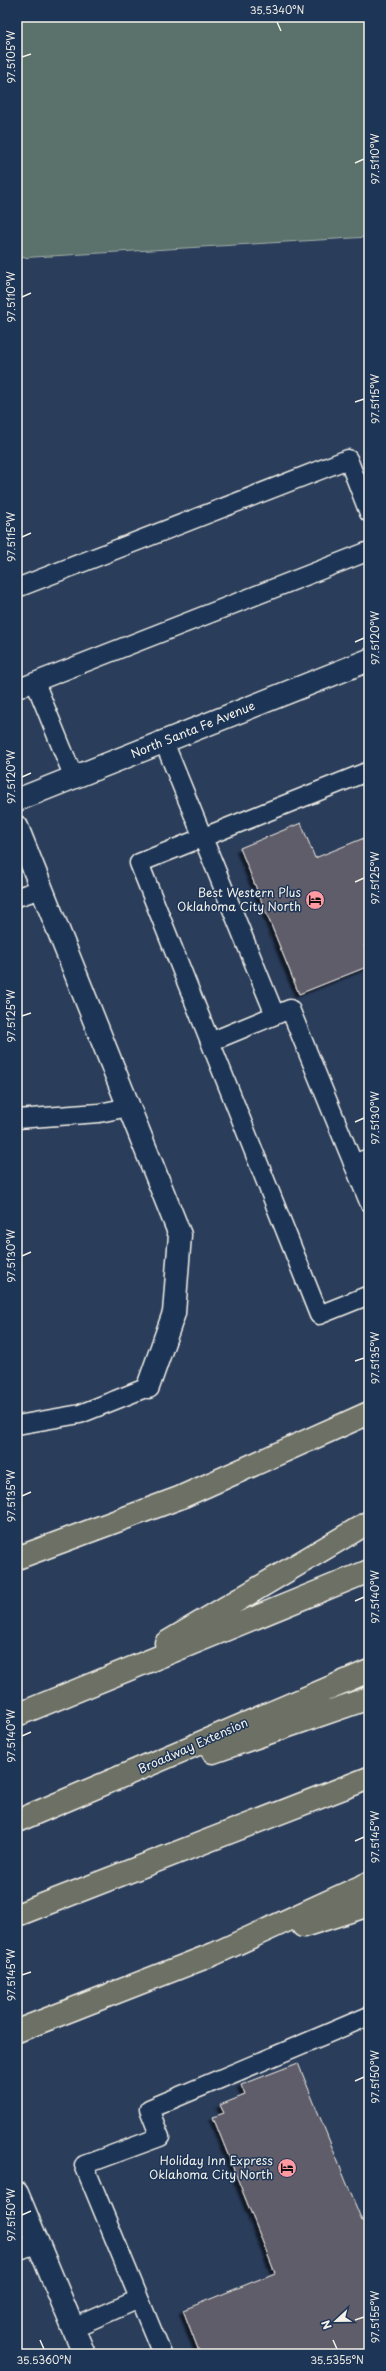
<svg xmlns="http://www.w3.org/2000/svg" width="386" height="2371" font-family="'Playpen Sans',sans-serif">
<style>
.green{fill:#5a716c;stroke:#a7b1aa}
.building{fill:#605d6a;stroke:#f4f1e8;filter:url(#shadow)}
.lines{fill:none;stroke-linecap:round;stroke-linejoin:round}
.service-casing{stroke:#f4f1e8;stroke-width:21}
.minor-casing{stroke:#f4f1e8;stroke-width:25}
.motorway-casing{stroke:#f4f1e8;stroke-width:25}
.service{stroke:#1d3557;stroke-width:18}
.minor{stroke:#1d3557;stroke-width:22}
.motorway{stroke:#6c7065;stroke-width:22}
.ticks{fill:none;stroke:#f4f1e8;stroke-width:1.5}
.labels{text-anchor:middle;stroke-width:3;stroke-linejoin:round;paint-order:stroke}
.street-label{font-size:12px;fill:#f4f1e8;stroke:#1d3557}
.poi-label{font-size:12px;fill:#f4f1e8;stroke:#1d3557;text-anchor:end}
.neatline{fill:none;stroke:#f4f1e8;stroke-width:1.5}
.ticks-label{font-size:10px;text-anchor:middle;fill:#f4f1e8}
</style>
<defs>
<filter id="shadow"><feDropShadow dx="-3.5" dy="3.5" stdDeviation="1" flood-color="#0009"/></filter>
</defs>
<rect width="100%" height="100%" fill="#2a3d5b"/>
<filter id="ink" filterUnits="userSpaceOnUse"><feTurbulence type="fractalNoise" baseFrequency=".025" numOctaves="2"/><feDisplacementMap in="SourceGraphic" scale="8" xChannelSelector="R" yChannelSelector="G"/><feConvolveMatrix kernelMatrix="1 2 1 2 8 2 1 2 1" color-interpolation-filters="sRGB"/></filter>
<g filter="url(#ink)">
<path class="green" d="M17 17H369V237L17 258Z"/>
<path class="building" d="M301 823 315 858 369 836V943L364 945 369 959V966L299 994 240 848Z
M298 2063 362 2221 369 2218V2354H200L183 2310 275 2273 213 2117 224 2113 220 2105 245 2095 241 2085Z"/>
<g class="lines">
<g class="service-casing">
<path id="service" d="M17 588 348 459 369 513
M35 682 74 778
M17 689 369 551
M164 742 275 1015
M369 771 139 863 319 1315 369 1295
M17 897 42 889
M210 1042 290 1009 369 1202
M17 1119 99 1113 129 1107
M353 1164 369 1158
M17 1425 80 1414 148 1387
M17 2251 38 2243
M73 2328 139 2299
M162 2354 84 2165 160 2137 149 2109 369 2016"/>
</g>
<g class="minor-casing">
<path id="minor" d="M17 800 369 660
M17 827 180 1235 174 1313 148 1387
M17 2193 84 2354"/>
</g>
<g class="motorway-casing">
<path id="motorway" d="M17 1558 179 1498 369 1413
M166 1643 369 1522
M17 1715 369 1571
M213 1752 369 1698
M17 1821 369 1671
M17 1915 369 1778
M303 1926 369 1905
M17 2031 214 1954 369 1883"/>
</g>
<use href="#service" class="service"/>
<use href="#minor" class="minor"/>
<use href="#motorway" class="motorway"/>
</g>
</g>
<path class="ticks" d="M277 22 281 31M22 57 31 54M355 163 364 159M22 297 31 293M355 402 364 399M22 537 31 533M355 642 364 638M22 777 31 773M355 882 364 878M22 1016 31 1013M355 1122 364 1118M22 1256 31 1252M355 1361 364 1358M22 1496 31 1492M355 1601 364 1597M22 1736 31 1732M355 1841 364 1837M22 1975 31 1972M355 2081 364 2077M22 2215 31 2211M355 2320 364 2317M40 2340 44 2349M333 2340 337 2349"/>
<defs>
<g id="hotel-disc" transform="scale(1)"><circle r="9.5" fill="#ff9aa2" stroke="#1d3557"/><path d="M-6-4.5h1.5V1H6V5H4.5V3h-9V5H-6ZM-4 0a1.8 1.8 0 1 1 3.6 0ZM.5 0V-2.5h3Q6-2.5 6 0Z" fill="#111"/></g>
</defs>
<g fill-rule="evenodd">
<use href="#hotel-disc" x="315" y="900"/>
<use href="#hotel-disc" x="287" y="2168"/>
</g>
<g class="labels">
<g class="street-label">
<text transform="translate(193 730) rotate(-22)" y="4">North Santa Fe Avenue</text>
<text transform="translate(193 1746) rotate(-24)" y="4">Broadway Extension</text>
</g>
<g class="poi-label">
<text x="301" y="897">Best Western Plus<tspan x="301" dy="14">Oklahoma City North</tspan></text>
<text x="273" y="2165">Holiday Inn Express<tspan x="273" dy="14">Oklahoma City North</tspan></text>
</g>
</g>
<rect width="386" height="2371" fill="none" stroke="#1d3557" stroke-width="44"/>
<g transform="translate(336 2321) rotate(248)" stroke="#1d3557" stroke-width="3" paint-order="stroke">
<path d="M0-3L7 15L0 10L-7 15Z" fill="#f4f1e8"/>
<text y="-6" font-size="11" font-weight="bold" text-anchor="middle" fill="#f4f1e8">N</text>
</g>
<rect x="22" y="22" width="342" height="2327" class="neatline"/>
<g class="ticks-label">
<text x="277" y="14">35.5340°N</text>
<text transform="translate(11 57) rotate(-90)" y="4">97.5105°W</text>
<text transform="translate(375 159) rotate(-90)" y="4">97.5110°W</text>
<text transform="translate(11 297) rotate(-90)" y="4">97.5110°W</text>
<text transform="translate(375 399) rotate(-90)" y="4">97.5115°W</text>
<text transform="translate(11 537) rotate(-90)" y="4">97.5115°W</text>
<text transform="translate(375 638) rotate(-90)" y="4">97.5120°W</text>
<text transform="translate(11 777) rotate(-90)" y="4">97.5120°W</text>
<text transform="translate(375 878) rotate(-90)" y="4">97.5125°W</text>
<text transform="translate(11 1016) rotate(-90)" y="4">97.5125°W</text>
<text transform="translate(375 1118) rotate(-90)" y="4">97.5130°W</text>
<text transform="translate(11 1256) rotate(-90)" y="4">97.5130°W</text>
<text transform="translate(375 1358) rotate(-90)" y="4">97.5135°W</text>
<text transform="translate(11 1496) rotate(-90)" y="4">97.5135°W</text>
<text transform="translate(375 1597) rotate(-90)" y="4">97.5140°W</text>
<text transform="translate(11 1736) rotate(-90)" y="4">97.5140°W</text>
<text transform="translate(375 1837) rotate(-90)" y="4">97.5145°W</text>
<text transform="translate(11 1975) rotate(-90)" y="4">97.5145°W</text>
<text transform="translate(375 2077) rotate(-90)" y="4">97.5150°W</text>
<text transform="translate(11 2215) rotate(-90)" y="4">97.5150°W</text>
<text transform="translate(375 2317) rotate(-90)" y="4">97.5155°W</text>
<text x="44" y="2364">35.5360°N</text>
<text x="337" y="2364">35.5355°N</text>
</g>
</svg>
